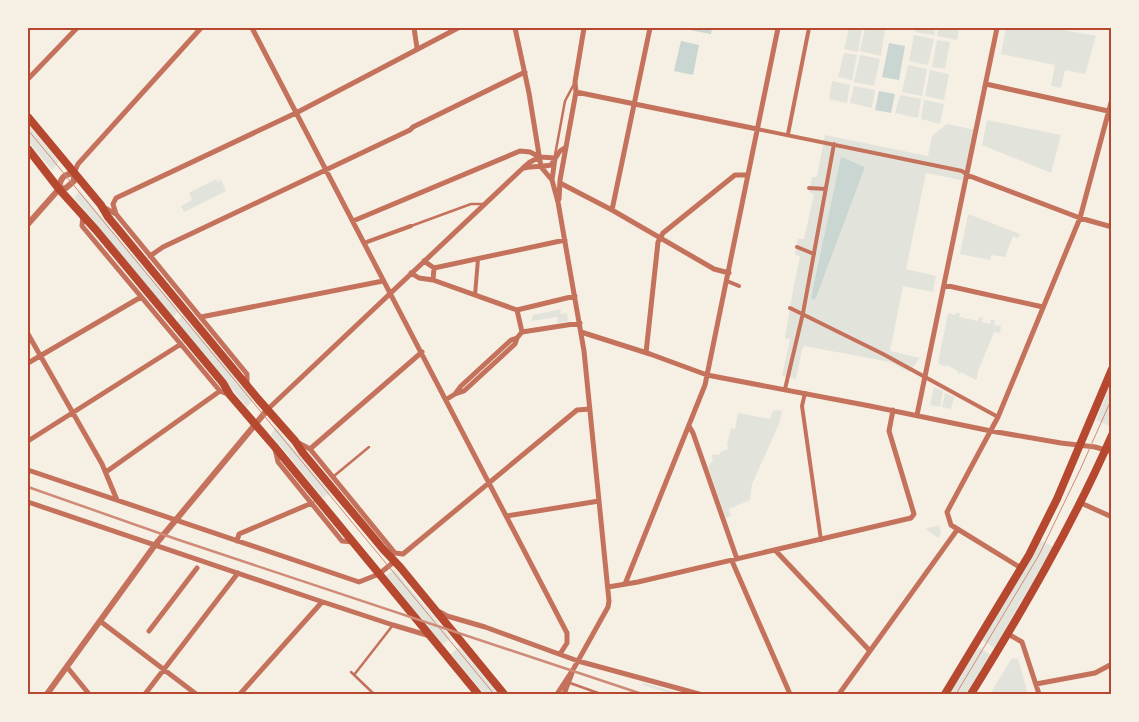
<svg xmlns="http://www.w3.org/2000/svg" width="1139" height="722" font-family="'DM Sans',sans-serif">
<style>
.green{fill:#e2e4dc}
.water{fill:#c9d6d2}
.lines{fill:none;stroke-linecap:round;stroke-linejoin:round}
.service{stroke:#c5725c;stroke-width:2.5}
.pedestrian{stroke:#c5725c;stroke-width:4}
.minor{stroke:#c5725c;stroke-width:5}
.tertiary{stroke:#c5725c;stroke-width:6}
.primary{stroke:#b5482f;stroke-width:8}
.tram{stroke:#cf8b77;stroke-width:1}
.rail{stroke:#cf8b77;stroke-width:2.5}
.neatline{fill:none;stroke:#b5482f;stroke-width:2}
</style>
<rect width="100%" height="100%" fill="#f6efe4"/>
<path class="green" d="M849 28H862L858 52 844 49Z
M865 28 885 29 881 56 860 51Z
M916 28H936L934 35 915 32Z
M939 28H959L957 40 937 36Z
M1006 28H1054L1096 36 1085 74 1065 70 1061 88 1051 86 1055 65 1001 54Z
M914 35 934 39 928 65 909 61Z
M937 40 950 42 945 69 932 67Z
M844 53 857 55 852 80 838 77Z
M860 55 880 59 874 86 854 82Z
M908 65 927 69 922 96 902 92Z
M930 70 949 74 944 100 925 96Z
M832 81 850 85 847 103 829 99Z
M854 86 875 90 872 108 850 103Z
M900 95 921 99 918 118 895 113Z
M924 100 944 104 940 124 921 119Z
M987 120 1061 135 1051 173 982 145Z
M28 124 59 162 52 170 28 141Z
M947 124 976 130 966 181 926 173 906 269 936 276 933 292 903 286 890 351 920 358 909 372 890 362 804 346 802 350 796 379 782 376 790 339 785 338 794 285 800 257 795 254 798 239H804L814 194 809 192 812 177H817L825 135 928 156 932 136Z
M216 179 217 182 221 180 226 191 184 212 181 206 192 200 189 193Z
M80 191 179 311 173 317 74 197Z
M968 214 1020 234 1018 238 1013 236 1005 257 991 255 990 260 960 254Z
M561 309 560 314 567 313 568 321 557 323 558 317 531 321 533 315Z
M948 313 955 315 956 313H960L959 317 978 321 979 317 983 318 982 322 990 324 991 319 995 320 994 325 1001 326 1000 333 994 332 977 374 978 376 976 380 961 372 960 374 957 372 958 371 947 365 945 367 938 363Z
M183 315 253 400 247 407 177 321Z
M1111 383V420L1109 426 1096 420Z
M934 387 943 391 940 407 930 405Z
M945 393 954 397 951 409 942 407Z
M777 410 782 411 779 424 752 484 750 500 729 509 731 516 726 518 708 467 713 460 711 455 720 454 721 452 728 449 727 445 731 428 735 429 738 413 770 419 772 412Z
M276 427 330 493 323 498 271 434Z
M939 525 941 533 939 538 925 529Z
M1040 540 1053 547 994 648 982 640Z
M394 569 451 638 442 644 386 576Z
M459 647 499 694H484L451 654Z
M979 647 991 655 966 694H949Z
M1012 658 1018 659 1028 694H990Z
M643 683 683 694H671L643 685Z"/>
<path class="water" d="M679 28H712L711 34Z
M681 41 699 45 693 75 674 71Z
M889 43 905 46 899 80 882 77Z
M879 91 895 94 891 113 875 110Z
M841 157 865 167 815 300 811 298Z"/>
<g class="lines">
<path class="service" d="M555 155 565 101 574 84
M411 226 471 204H483
M334 476 369 447
M351 672 374 694
M354 675 393 625
M570 683 601 694"/>
<path class="pedestrian" d="M757 129 962 171 967 175
M788 134 809 28
M809 188 826 189
M364 243 411 226
M797 247 814 254
M727 281 739 286
M475 295 478 259
M790 308 883 354 998 417
M785 389 803 313 834 144
M805 393 802 406 821 540"/>
<path class="minor" d="M252 28C357 229 463 430 567 633V643L560 654
M414 28 417 48
M515 28 529 93 541 167 552 180
M28 79 77 28
M986 84 1108 111
M576 92 757 129
M555 158 552 180 558 202 584 351 609 601 608 607 574 668 557 694
M524 168C533 166 542 167 551 165L560 151 566 147
M74 173 78 164 201 28
M967 175 1080 218 1112 227
M560 183 612 210 714 269 729 273
M559 199 560 180 576 92 575 82 584 28
M103 207 116 214 247 374V385
M612 210 650 28
M116 214 113 204 116 198 296 113 458 28
M83 215 82 226 220 391 230 395
M353 221 520 151 530 152 540 157 555 158
M150 256 163 247 410 130 413 127 525 72
M424 261 434 268 433 280
M434 268 565 240
M411 273 419 278 433 280 517 310
M944 285 1043 307
M575 296 517 310 522 332 580 323
M201 317 383 281
M581 332 650 354 707 375 870 406 991 431 1061 443 1095 447 1112 452
M28 334 102 464 117 500
M646 353 658 242 663 233 735 175H747
M28 363 141 297
M455 394 461 386 511 340 517 338
M447 399 455 394 464 391 515 344 517 338 522 332
M268 409 523 168 530 162 540 157
M917 415 997 28
M689 426 693 433 737 559
M28 441 181 344
M295 441 310 449 395 553 403 554 577 410 590 409
M275 449 278 462 342 541 353 542
M310 449 422 352
M28 470 359 582 379 574 395 561
M106 472 220 391
M28 502 314 599 393 625 430 636
M1081 503 1112 517
M507 516 599 501
M237 541 239 534 312 503
M775 550 870 651
M732 561 790 694
M1021 568 951 525 947 512 998 417 1080 218 1112 99
M625 584 705 385 778 28
M608 587 638 582 911 518 914 514 889 431 893 410
M440 612 447 616 485 627 578 661 699 694
M100 621 196 694
M149 631 197 568
M1008 634 1022 642 1039 694
M67 667 89 694
M1036 684 1095 673 1112 664
M145 694 238 573
M240 694 322 602
M564 694 572 673
M839 694 957 530"/>
<path class="tertiary" d="M74 173V181L66 188 59 189C60 178 64 174 74 173Z
M28 224 59 189
M47 694 155 545 268 409"/>
<path class="primary" d="M28 117 101 205 108 217 258 399 295 441 303 453 383 549 400 567 504 694
M28 149 59 189 96 230 223 383 230 395 274 446 478 694
M945 694 1029 555 1057 499 1112 369
M971 694C1023 610 1072 526 1112 435"/>
<path class="tram" d="M28 130 494 694
M956 694 1039 555 1080 470 1112 398"/>
<path class="rail" d="M28 487 176 539 642 694"/>
</g>
<rect width="1139" height="722" fill="none" stroke="#f6efe4" stroke-width="58"/>
<rect x="29" y="29" width="1081" height="664" class="neatline"/>
</svg>
